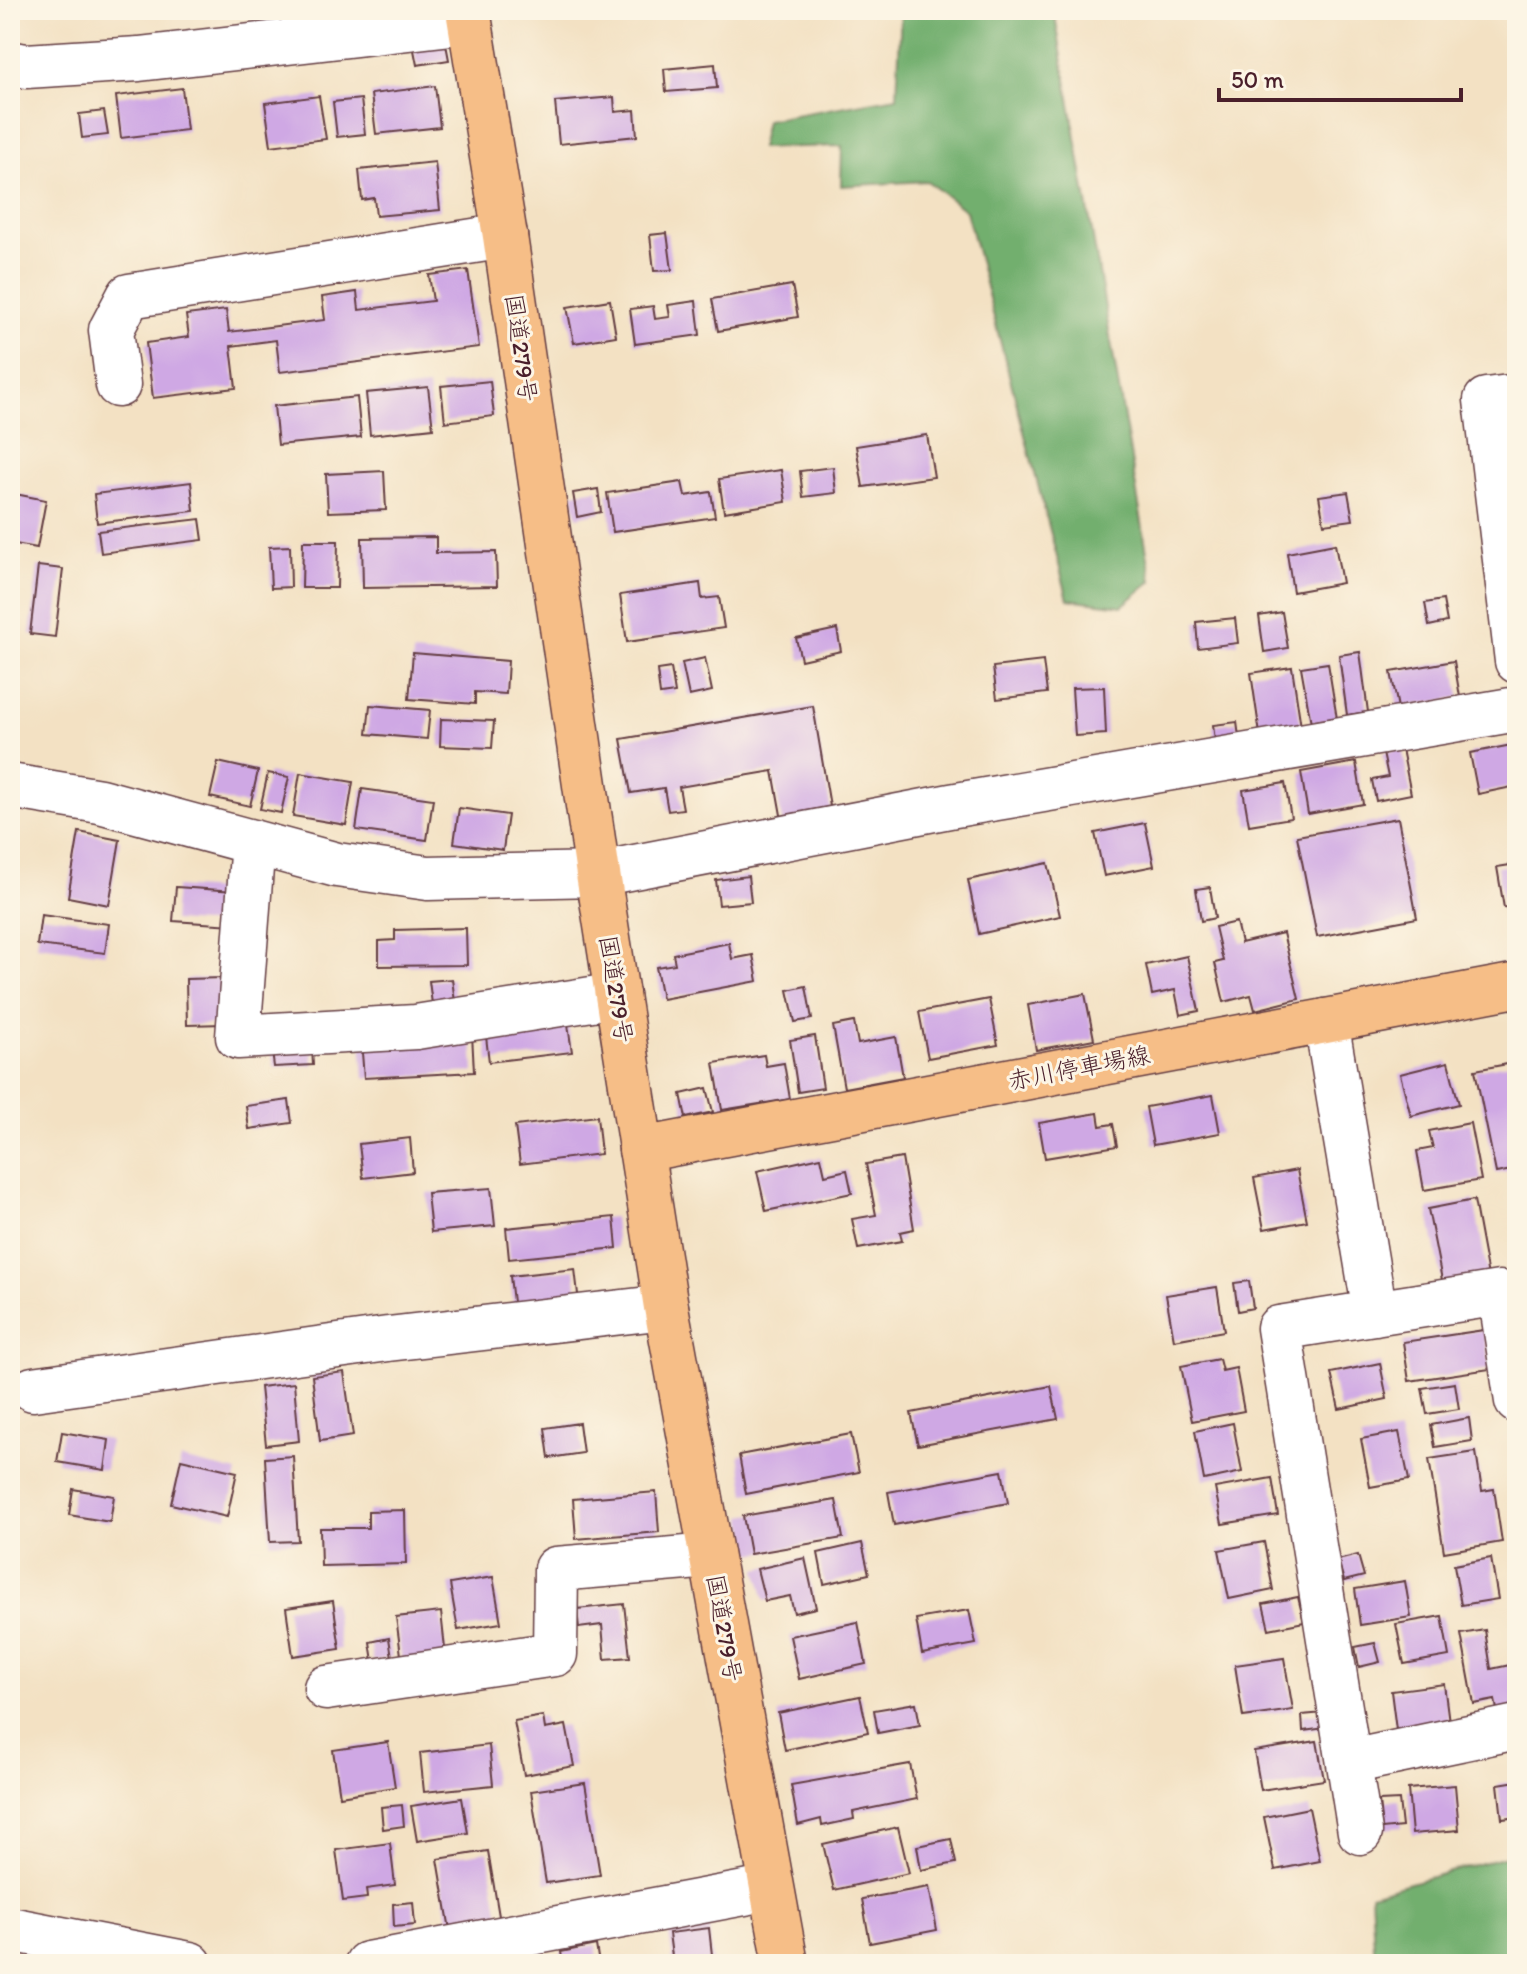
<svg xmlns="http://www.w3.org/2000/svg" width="1527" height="1974" font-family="Itim,'Klee One',sans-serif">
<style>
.forest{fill:#72af6e;stroke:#5e674c;stroke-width:2}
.building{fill:#cfa8e4}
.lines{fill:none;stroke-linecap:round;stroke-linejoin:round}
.minor-casing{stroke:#633c42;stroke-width:47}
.major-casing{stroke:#633c42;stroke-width:47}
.highway-casing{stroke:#633c42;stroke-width:47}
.minor{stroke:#fff;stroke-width:44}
.major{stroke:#f6be87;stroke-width:44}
.highway{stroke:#f6be87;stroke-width:44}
.labels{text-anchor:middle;stroke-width:6;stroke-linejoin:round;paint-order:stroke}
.street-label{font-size:24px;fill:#4a1f2b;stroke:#fcf5e5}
</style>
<rect width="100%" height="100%" fill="#fcf5e5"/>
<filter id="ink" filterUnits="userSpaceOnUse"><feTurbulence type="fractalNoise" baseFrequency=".0125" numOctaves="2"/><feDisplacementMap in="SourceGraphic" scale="16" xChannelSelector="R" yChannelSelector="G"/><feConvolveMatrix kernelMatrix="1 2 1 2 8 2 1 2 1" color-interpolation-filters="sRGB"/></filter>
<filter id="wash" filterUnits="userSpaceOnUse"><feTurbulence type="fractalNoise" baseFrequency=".006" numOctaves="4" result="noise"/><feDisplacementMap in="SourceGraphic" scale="32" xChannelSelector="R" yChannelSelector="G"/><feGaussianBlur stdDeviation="1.8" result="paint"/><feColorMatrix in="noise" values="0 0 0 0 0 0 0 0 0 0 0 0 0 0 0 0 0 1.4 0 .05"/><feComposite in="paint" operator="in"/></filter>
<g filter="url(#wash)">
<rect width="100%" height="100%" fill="#f3e1c3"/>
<path class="forest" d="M901 10H1054L1152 581 1122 606 1068 599 966 211 927 181 841 186 842 146 760 148 766 120 897 97Z
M1517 1853V1964H1375L1371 1894Z"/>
<g id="blocks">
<path class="building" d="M445 39 449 60 417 65 413 45Z
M715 64 717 88 666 92 664 69Z
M435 86 440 127 376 134 371 94Z
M182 88 187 130 121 138 116 96Z
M319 96 326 139 271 146 265 103Z
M614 97 615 112 635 110 637 136 559 144 555 102Z
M361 99 365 134 337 137 333 102Z
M104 111 108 135 82 138 79 114Z
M435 162 440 210 376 216 374 198 362 200 359 170Z
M667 233 672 270 654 271 650 235Z
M468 270 479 347 280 372 276 340 231 346 236 388 153 398 146 343 189 337 186 315 226 310 229 332 325 320 322 297 357 292 359 310 433 301 429 275Z
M792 285 798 317 718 331 712 299Z
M610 300 616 336 574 343 567 307Z
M696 301 700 335 635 344 630 309 653 306 655 319 670 317 668 305Z
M490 381 494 416 445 422 441 386Z
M428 387 433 428 370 435 366 393Z
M357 397 361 437 278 445 274 406Z
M927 435 934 477 863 487 856 446Z
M833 467 836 493 803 497 800 471Z
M781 470 786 502 724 512 719 479Z
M384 471 386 510 328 512 326 474Z
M191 482 194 511 97 523 94 494Z
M682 482 685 496 711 492 715 517 613 532 607 493Z
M598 489 601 512 577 517 573 493Z
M1348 492 1353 520 1324 524 1319 496Z
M10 493 46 500 37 548 10 543Z
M200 519 203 540 101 553 98 531Z
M436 537V553L496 552 497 586 363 588 362 538Z
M303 541H338L337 588H302Z
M1335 544 1342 583 1293 592 1287 553Z
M290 546 291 587 271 588 269 547Z
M38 566 63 569 55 637 30 634Z
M700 583 702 599 719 597 724 628 627 642 620 595Z
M1443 600 1447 622 1429 626 1425 603Z
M1282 612 1288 648 1264 652 1259 616Z
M1235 618 1238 643 1198 648 1196 622Z
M837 629 841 651 801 660 796 638Z
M1360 652 1368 712 1347 715 1339 655Z
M413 653 508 661 506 694 475 692V704L409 699Z
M705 658 712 691 689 696 682 663Z
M1043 661 1047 693 997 699 993 667Z
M1454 661 1460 697 1398 708 1391 672Z
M1328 663 1337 719 1311 723 1301 667Z
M1292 667 1301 727 1260 734 1251 673Z
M671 668 675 693 660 695 657 670Z
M1104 687 1106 734 1075 736 1072 688Z
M370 705 430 710 427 739 367 734Z
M813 706 832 818 783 826 773 771 679 787 683 809 668 811 664 788 631 793 621 739Z
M441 719 494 721 492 748 440 746Z
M1237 722 1240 745 1216 748 1213 725Z
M1517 744V786L1478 794 1470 753Z
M1402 749 1411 794 1376 801 1372 780 1388 777 1383 753Z
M218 762 258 771 250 806 210 797Z
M1356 762 1363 804 1308 814 1301 772Z
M268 773 289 777 281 813 260 809Z
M300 773 353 782 346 825 293 816Z
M1285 783 1291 818 1249 825 1243 790Z
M362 789 433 799 427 840 356 830Z
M459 808 508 815 503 850 454 843Z
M1398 818 1417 918 1317 937 1297 836Z
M1145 823 1154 866 1104 876 1095 833Z
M79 832 120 840 109 905 68 897Z
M1048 863 1060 916 979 934 968 880Z
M1517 864V906L1504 908 1497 867Z
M748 876 751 902 719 905 716 880Z
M176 887 235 891 233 925 173 921Z
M1210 887 1215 918 1201 921 1196 889Z
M41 915 109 924 105 953 37 945Z
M1236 922 1241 943 1283 933 1299 999 1255 1010 1251 995 1224 1002 1215 963 1223 961 1215 927Z
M466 928 467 965 379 966V941L395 940V930Z
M729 943 732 959 753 955 758 981 662 999 656 967 675 964 673 954Z
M1187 956 1199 1011 1180 1015 1175 990 1152 995 1146 965Z
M223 978 224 1024 187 1025 186 979Z
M452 979 455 1002 432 1004 429 981Z
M806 986 812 1019 795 1022 788 990Z
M1085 994 1094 1039 1036 1050 1028 1005Z
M989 999 998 1045 928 1058 919 1012Z
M567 1018 572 1052 489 1062 485 1028Z
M854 1022 858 1044 896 1037 903 1077 844 1088 833 1026Z
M472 1034 474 1072 364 1078 361 1040Z
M815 1036 823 1088 798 1092 790 1040Z
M312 1048 313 1065 274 1067 272 1051Z
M764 1055 766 1066 784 1063 790 1099 722 1110 714 1063Z
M1448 1062 1459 1104 1411 1116 1400 1074Z
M1513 1063 1517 1085V1169L1496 1173 1475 1070Z
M707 1088 713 1112 686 1118 681 1094Z
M1213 1095 1220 1133 1153 1145 1146 1107Z
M289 1100 292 1123 249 1129 246 1106Z
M1098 1113 1100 1126 1113 1124 1117 1146 1045 1158 1039 1123Z
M597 1116 601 1154 520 1164 515 1126Z
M1470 1123 1481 1180 1424 1190 1417 1151 1433 1148 1429 1131Z
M410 1138 413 1172 363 1178 359 1144Z
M821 1157 825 1175 847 1170 852 1193 766 1211 757 1171Z
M902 1158 914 1229 900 1232 902 1241 858 1249 852 1219 876 1215 866 1164Z
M1297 1170 1307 1221 1264 1229 1254 1178Z
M491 1188 495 1226 431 1232 427 1193Z
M1474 1200 1488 1276 1443 1285 1428 1209Z
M614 1217 617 1248 509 1259 506 1228Z
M575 1269 579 1303 514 1311 510 1276Z
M1249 1281 1253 1308 1238 1311 1234 1283Z
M1217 1287 1224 1331 1174 1340 1166 1295Z
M1484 1330 1490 1369 1409 1381 1403 1342Z
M1219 1359 1222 1371 1236 1368 1244 1411 1192 1421 1181 1366Z
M1380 1363 1387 1399 1339 1409 1331 1373Z
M344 1372 353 1436 320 1441 312 1376Z
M294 1383 299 1441 266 1445 260 1387Z
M1455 1383 1459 1409 1427 1414 1422 1388Z
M1051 1386 1058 1419 918 1445 911 1413Z
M1469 1418 1472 1441 1435 1447 1431 1425Z
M579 1423 583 1453 549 1458 545 1428Z
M1233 1423 1242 1472 1204 1480 1195 1431Z
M62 1432 109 1440 105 1470 57 1462Z
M1399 1432 1409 1480 1370 1487 1361 1439Z
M851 1434 859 1472 746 1494 739 1455Z
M1476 1452 1482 1491 1494 1489 1502 1542 1444 1552 1429 1459Z
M293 1456 298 1541 270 1542 265 1458Z
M181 1459 237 1472 227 1517 171 1504Z
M1002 1471 1008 1503 894 1525 888 1492Z
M1272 1478 1278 1515 1222 1524 1215 1488Z
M73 1489 114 1496 110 1522 69 1515Z
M656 1492 659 1532 576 1539 573 1499Z
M836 1500 843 1538 750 1554 743 1516Z
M405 1510 406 1564 321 1566 320 1528H368V1511Z
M1264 1542 1273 1590 1229 1599 1219 1550Z
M862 1543 869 1574 824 1584 818 1553Z
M1358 1555 1364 1576 1344 1581 1338 1560Z
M805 1558 816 1608 794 1613 790 1596 765 1601 757 1569Z
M1491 1558 1498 1599 1461 1605 1454 1565Z
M493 1577 501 1623 458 1630 450 1584Z
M1405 1581 1411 1617 1360 1625 1355 1589Z
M1298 1597 1304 1622 1269 1629 1263 1604Z
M333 1601 340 1649 293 1656 286 1608Z
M624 1604 630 1657 605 1659 602 1625 579 1628 577 1609Z
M969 1610 976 1644 922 1654 916 1619Z
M441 1612 446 1658 402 1663 396 1617Z
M1442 1616 1449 1656 1404 1664 1396 1624Z
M858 1622 866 1664 799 1679 790 1636Z
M1485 1630 1491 1669 1510 1665 1517 1711 1498 1714 1495 1700 1474 1704 1461 1634Z
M389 1638 392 1657 373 1661 370 1642Z
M1375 1643 1380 1662 1359 1667 1355 1647Z
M1284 1658 1293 1710 1243 1717 1235 1665Z
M1444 1684 1449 1722 1396 1730 1391 1691Z
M860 1696 868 1732 785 1750 778 1713Z
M916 1703 920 1725 878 1733 874 1710Z
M1324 1713 1326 1728 1303 1731 1302 1715Z
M543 1716 545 1729 566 1725 574 1766 524 1775 514 1721Z
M1317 1741 1324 1780 1261 1790 1254 1751Z
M388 1742 395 1787 340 1796 333 1750Z
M489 1745 493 1785 424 1792 420 1753Z
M910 1764 917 1799 853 1812 854 1819 822 1826 821 1819 798 1825 791 1785Z
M1517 1781V1817L1502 1819 1498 1784Z
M585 1783 600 1875 546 1883 531 1791Z
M1455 1785 1459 1830 1412 1834 1408 1789Z
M462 1798 468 1833 417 1841 411 1806Z
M1399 1800 1402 1827 1382 1829 1379 1801Z
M402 1805 404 1826 383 1829 381 1807Z
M1309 1808 1320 1861 1275 1870 1264 1817Z
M898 1827 909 1873 834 1890 823 1844Z
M951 1839 956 1863 921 1870 917 1846Z
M390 1843 395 1885 366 1889 367 1898 343 1901 336 1850Z
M488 1851 500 1922 450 1930 438 1859Z
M929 1887 937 1930 870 1943 862 1899Z
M413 1902 415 1925 394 1927 393 1904Z
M709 1928 713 1964H673L669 1933Z
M596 1945 599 1964H563L561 1952Z"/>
</g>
</g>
<g filter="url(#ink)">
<use href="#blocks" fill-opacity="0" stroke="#633c42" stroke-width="2"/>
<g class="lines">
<g class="minor-casing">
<path id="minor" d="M10 63 26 66 139 59 469 21
M118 385 111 330 129 296 505 236
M1517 396 1486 400 1517 661
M10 786 100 801 337 865 428 878 598 874 950 806 1517 709
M253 842 238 1037 416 1027 617 995
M1326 1021 1375 1313
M33 1389 388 1339 666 1307
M326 1688 555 1654 556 1569 711 1556
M1350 1762 1517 1727
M1360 1832 1279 1328 1500 1293 1517 1401
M10 1929 190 1964
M367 1964 771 1888"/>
</g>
<g class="major-casing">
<path id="major" d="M641 1150 1517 985"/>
</g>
<g class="highway-casing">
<path id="highway" d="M468 10 505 236 598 874 666 1307 786 1964"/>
</g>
<use href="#minor" class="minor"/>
<use href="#major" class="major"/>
<use href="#highway" class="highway"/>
</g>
</g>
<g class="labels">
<g class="street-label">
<text transform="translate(521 348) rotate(82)" y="8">国道279号</text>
<text transform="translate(616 989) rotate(81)" y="8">国道279号</text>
<text transform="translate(1079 1068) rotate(-11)" y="8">赤川停車場線</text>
<text transform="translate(724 1628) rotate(80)" y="8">国道279号</text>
</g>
</g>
<rect width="1527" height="1974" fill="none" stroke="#fcf5e5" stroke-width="40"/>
<path d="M1219 88v12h242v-12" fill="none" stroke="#4a1f2b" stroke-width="4"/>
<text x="1231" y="88" font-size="24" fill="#4a1f2b" stroke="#fcf5e5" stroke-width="6" paint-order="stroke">50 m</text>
</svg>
